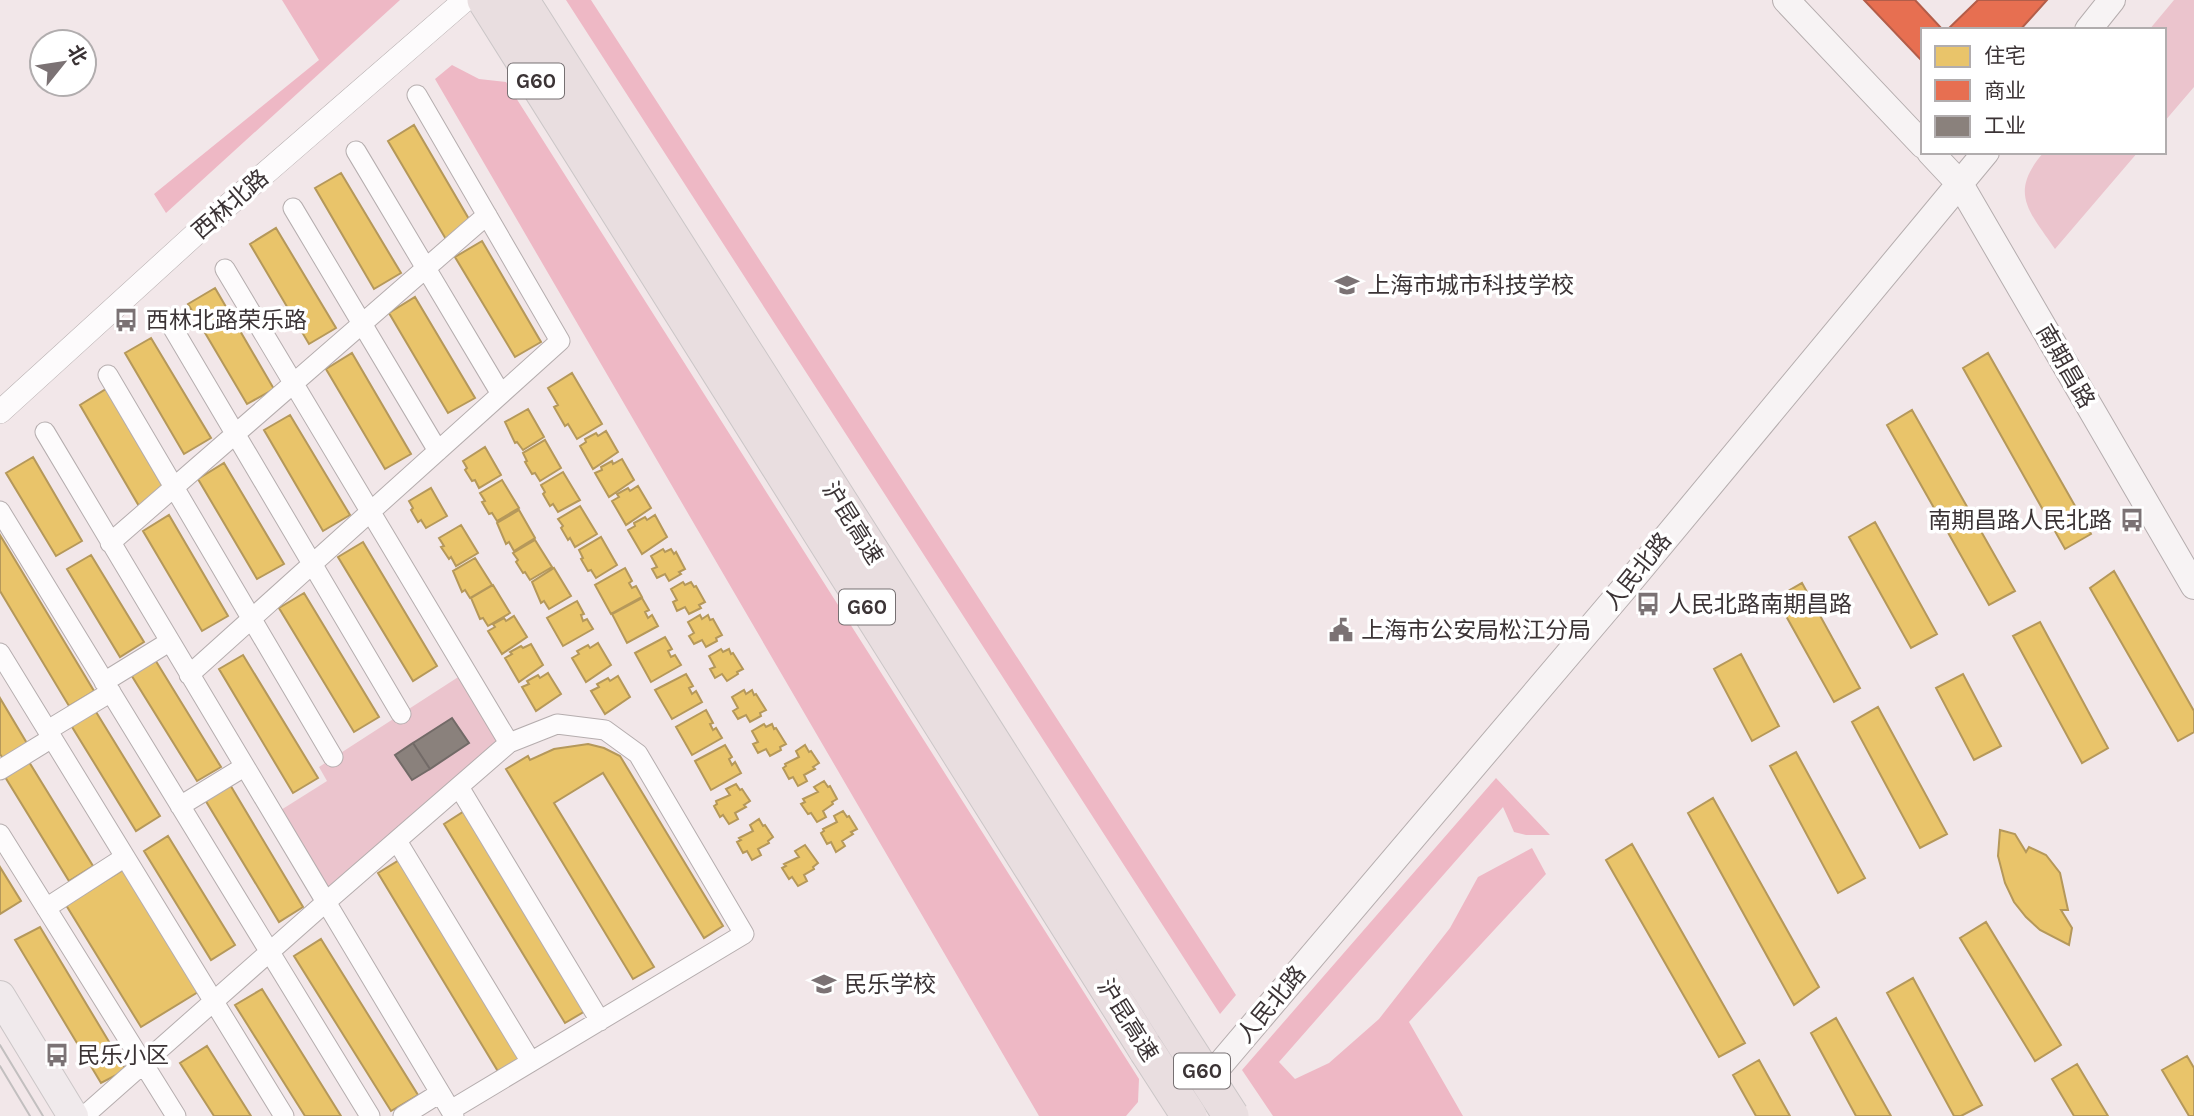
<svg xmlns="http://www.w3.org/2000/svg" width="2194" height="1116" font-family="Karla,'Noto Sans SC',sans-serif">
<style>
.green{fill:#ebc4cd}
.forest{fill:#eeb8c5}
.homes{fill:#e9c46a;stroke:#b5985a;stroke-width:2}
.shops{fill:#e76f51;stroke:#b35d49;stroke-width:2}
.industry{fill:#8a817c;stroke:#726a67;stroke-width:2}
.lines{fill:none;stroke-linecap:round;stroke-linejoin:round}
.minor-casing{stroke:#b5adae;stroke-width:21}
.tertiary-casing{stroke:#b5adae;stroke-width:24}
.secondary-casing{stroke:#b5adae;stroke-width:28}
.primary-casing{stroke:#cbc6c7;stroke-width:32}
.motorway-casing{stroke:#cbc6c7;stroke-width:37}
.minor{stroke:#fdfbfc;stroke-width:19}
.tertiary{stroke:#fdfbfc;stroke-width:23}
.secondary{stroke:#f7f3f4;stroke-width:26}
.primary{stroke:#f0eaec;stroke-width:30}
.motorway{stroke:#e9dee0;stroke-width:35}
.tram{stroke:#c2bfbf;stroke-width:2}
.motorway-bridge-casing{stroke:#cbc6c7;stroke-width:37;stroke-linecap:butt}
.motorway-bridge{stroke:#e9dee0;stroke-width:35}
.labels{text-anchor:middle;stroke-width:7;stroke-linejoin:round;paint-order:stroke}
.shield{fill:#fff;stroke:#767072;stroke-width:2}
.shield-label{font-size:21px;font-weight:bold;fill:#3b3335}
.street-label{font-size:23px;fill:#3b3335;stroke:#fff}
.poi-label{font-size:23px;fill:#3b3335;stroke:#fff;text-anchor:start}
</style>
<rect width="100%" height="100%" fill="#f2e7e9"/>
<path class="green" d="M2174 0H2194V87L2164 122V30H2149Z
M2044 152H2138L2055 249C2029 211 2008 193 2044 152Z
M466 672 509 743 326 902 273 815 327 781 319 767Z"/>
<path class="forest" d="M282 0H400L166 213 154 194 319 60Z
M566 0H591L1236 995 1220 1014Z
M452 65 479 79 506 82 1139 1079 1138 1102 1126 1116H1039L435 79Z
M1496 778 1550 835H1526L1514 832 1503 807 1279 1062 1295 1079 1329 1063 1379 1019 1450 928 1478 877 1532 848 1546 874 1409 1022 1463 1116H1273L1242 1070Z"/>
<path class="homes" d="M414 125 473 226 447 241 388 141Z
M341 173 401 273 374 289 315 188Z
M276 228 336 328 309 344 250 244Z
M482 241 541 342 515 357 455 257Z
M215 288 274 389 247 404 188 304Z
M415 297 475 398 448 413 389 313Z
M151 338 211 438 184 454 125 353Z
M352 353 411 454 385 469 326 369Z
M1988 353 2091 534 2065 549 1963 368Z
M572 373 602 424 577 439 568 424 565 426 554 407 558 405 548 388Z
M106 389 165 490 139 506 80 405Z
M528 409 544 437 523 450 517 442 515 443 505 422Z
M1912 410 2015 591 1989 605 1887 425Z
M290 415 350 515 323 531 264 430Z
M606 431 618 452 593 469 580 446 586 442 585 439 596 433 598 436Z
M545 440 561 468 540 481 535 473 532 474 525 462 527 461 523 453Z
M485 447 501 475 479 488 475 480 472 481 465 470 467 468 463 461Z
M33 457 82 541 56 556 6 473Z
M622 459 634 480 609 497 595 473 602 470 601 467 612 461 613 464Z
M224 463 284 564 257 579 198 479Z
M563 472 580 500 558 512 553 504 550 506 543 494 545 492 541 485Z
M502 480 519 508 497 521 492 513 489 514 482 502 485 501 480 493Z
M638 486 651 508 626 525 612 501 619 497 617 494 628 488 630 491Z
M431 488 447 516 426 528 421 520 418 522 411 510 413 508 409 501Z
M580 506 597 534 575 547 570 538 568 540 561 528 563 526 558 519Z
M519 510 535 538 514 551 509 542 506 544 497 523Z
M169 515 228 616 202 631 143 531Z
M655 515 667 537 642 554 628 530 635 526 634 523 645 517 647 520Z
M1875 522 1937 634 1911 648 1849 537Z
M461 525 478 553 456 566 451 557 449 559 441 547 444 546 439 538Z
M0 535 94 691 69 706 0 591Z
M601 537 617 565 596 578 591 570 588 571 581 559 583 558 579 550Z
M535 540 552 567 530 580 525 572 523 573 516 562 518 560 513 553Z
M363 542 437 666 413 681 338 557Z
M663 549 665 552 671 549 674 554 676 552 685 569 679 572 681 574 669 581 665 574 657 578 652 569 657 567 651 556Z
M91 555 144 642 120 657 67 569Z
M475 558 492 585 470 598 465 590 462 592 453 571Z
M554 568 571 596 549 609 544 601 541 603 532 582Z
M625 568 632 581 629 583 632 588 636 586 642 597 611 614 595 585Z
M2114 571 2194 711V732L2178 741 2090 588Z
M683 582 685 585 691 582 694 587 696 586 705 602 699 605 701 608 689 614 685 607 677 611 673 602 677 600 671 589Z
M1802 583 1860 688 1834 702 1776 598Z
M493 585 510 613 488 626 483 618 480 619 471 598Z
M304 593 379 717 354 732 279 608Z
M642 598 649 610 645 612 648 618 652 615 658 626 627 643 612 614Z
M577 601 584 614 581 615 583 621 587 619 593 629 563 646 547 618Z
M700 615 702 619 708 615 710 620 713 619 722 635 716 638 717 641 706 647 702 640 694 644 689 636 694 633 688 622Z
M514 616 527 637 502 654 488 631 495 627 493 624 504 618 506 621Z
M2040 622 2108 748 2082 763 2013 636Z
M665 637 672 649 668 651 671 657 675 655 681 665 651 682 635 653Z
M598 643 611 665 586 682 572 658 579 654 577 651 588 645 590 648Z
M531 644 543 665 519 682 505 658 512 654 510 652 521 646 523 648Z
M721 649 723 652 729 649 731 654 733 653 743 669 737 672 738 674 727 681 722 674 715 678 710 669 715 667 709 656Z
M1741 654 1779 726 1752 741 1714 669Z
M243 655 318 778 293 793 219 669Z
M154 658 221 767 197 781 130 673Z
M548 673 561 694 536 711 522 687 529 684 527 681 538 675 540 678Z
M686 674 693 686 689 688 692 694 696 691 702 702 672 719 655 690Z
M1963 674 2001 746 1974 760 1936 688Z
M618 676 630 697 605 714 591 691 599 687 597 684 608 678 610 681Z
M744 690 746 694 752 690 754 695 756 694 766 710 760 713 761 716 750 722 746 715 738 719 733 711 738 708 732 697Z
M0 698 28 745 4 760 0 754Z
M93 707 160 816 136 831 69 722Z
M1878 707 1947 834 1920 848 1852 722Z
M706 710 713 723 710 724 713 730 716 728 722 738 692 755 676 727Z
M764 724 766 727 772 724 774 729 776 728 786 744 780 747 781 750 770 756 766 749 758 753 753 744 758 742 752 731Z
M588 744 604 748 620 756 723 926 704 938 603 773 554 803 654 967 633 979 506 769 528 756 530 760 554 749Z
M725 745 732 757 729 759 732 765 735 762 741 773 711 790 695 761Z
M805 745 809 752 811 751 819 763 813 767 815 769 804 775 807 781 798 786 793 777 789 779 783 768 786 766 785 764 799 757 796 751Z
M1796 752 1865 878 1838 893 1770 766Z
M26 757 93 866 69 881 2 772Z
M824 781 828 787 830 786 837 799 832 802 833 804 823 811 826 817 817 822 811 813 808 814 801 804 805 802 803 799 818 792 814 787Z
M229 783 303 907 279 922 204 798Z
M736 784 740 790 742 789 750 801 744 805 746 807 735 813 738 819 729 824 723 815 720 817 714 806 717 804 716 801 730 795 726 789Z
M1713 798 1819 987 1794 1005 1688 813Z
M466 810 587 1010 565 1023 444 824Z
M843 811 847 817 849 816 857 829 851 832 853 834 842 841 845 846 836 852 831 842 827 844 821 833 824 831 823 829 837 822 834 816Z
M759 819 763 826 765 825 773 837 768 841 769 843 758 849 761 855 752 860 747 851 743 853 737 842 741 840 739 838 753 831 750 825Z
M2000 830 2015 834 2026 852 2029 847 2046 855 2060 873 2068 910H2061L2072 928 2069 945 2040 930 2026 917 2014 902 2005 883 1998 856Z
M168 836 235 945 211 960 144 851Z
M1632 844 1745 1043 1719 1057 1606 860Z
M805 845 818 863 813 867 814 869 804 875 807 881 798 886 792 877 789 879 782 868 786 866 784 864 799 857 795 851Z
M401 859 522 1059 499 1073 378 873Z
M0 867 21 901 0 914Z
M128 867 203 989 141 1027 66 905Z
M1986 922 2061 1045 2035 1061 1960 938Z
M40 927 126 1070 101 1083 15 940Z
M321 939 418 1095 391 1111 294 956Z
M1913 978 1982 1105 1961 1116H1954L1887 993Z
M262 989 341 1116H305L235 1005Z
M1836 1018 1891 1116H1856L1811 1033Z
M207 1046 251 1116H214L180 1063Z
M2187 1056 2194 1068V1116H2189L2162 1070Z
M1759 1060 1790 1116H1756L1733 1075Z
M2077 1064 2108 1116H2074L2052 1079Z"/>
<path class="shops" d="M1864 0H1915L1943 30H1923V62Z
M1978 0H2047L2020 30H1947Z"/>
<path class="industry" d="M452 718 469 743 430 769 413 743Z
M413 743 430 769 412 780 395 755Z"/>
<g class="lines">
<g class="minor-casing">
<path id="minor" d="M356 151 501 394
M293 208 438 451
M225 269 509 743 326 902 454 1116
M168 320 401 714
M108 375 333 757
M45 432 326 902 84 1116
M0 511 370 1116
M110 543 487 215
M0 653 284 1116
M189 675 560 341 417 95
M104 682 169 642
M48 730 111 692
M0 770 52 738
M459 787 600 1021
M180 806 244 767
M0 834 176 1116
M397 841 531 1062
M46 908 125 857
M451 1110 744 934 638 754 605 730 557 724 509 743
M403 1116 440 1093"/>
</g>
<g class="tertiary-casing">
<path id="tertiary" d="M0 412 202 228 465 0"/>
</g>
<g class="secondary-casing">
<path id="secondary" d="M1786 0 1923 145
M2088 30 2112 0
M1930 152 1960 184 2194 586
M1196 1093 1627 585 1986 152"/>
</g>
<g class="primary-casing">
<path id="primary" d="M0 996 73 1116"/>
</g>
<g class="motorway-casing">
<path id="motorway" d="M485 0 1147 1051
M521 0 1173 1026"/>
</g>
<use href="#minor" class="minor"/>
<use href="#tertiary" class="tertiary"/>
<use href="#secondary" class="secondary"/>
<use href="#primary" class="primary"/>
<use href="#motorway" class="motorway"/>
<path class="tram" d="M0 1045 43 1116
M0 1066 30 1116"/>
<g class="motorway-bridge-casing">
<path id="motorway-bridge" d="M1173 1026 1231 1116
M1147 1051 1189 1116"/>
</g>
<use href="#motorway-bridge" class="motorway-bridge"/>
</g>
<defs>
<g id="school-bare" transform="scale(1.89)"><path d="M0-5L7-2L0 1L-7-2ZM-4 1L0 2.5L4 1V4Q0 6-4 4Z" fill="#7b7274" stroke="#fff" stroke-width="2.5" paint-order="stroke"/></g>
<g id="bus-bare" transform="scale(1.89)"><path d="M-5-6H5V4H4V6H2V4H-2V6H-4V4H-5ZM-3.5-4V0h7V-4ZM-3.5 1.2v1.5H-2V1.2ZM2 1.2v1.5H3.5V1.2Z" fill="#7b7274" stroke="#fff" stroke-width="2.5" paint-order="stroke"/></g>
<g id="civic-bare" transform="scale(1.89)"><path d="M-.6-6.5H3V-4.5H.6V-3L4-1V1h2V6H-6V1h2V-1L-.6-3ZM-1.2 2.5V6h2.4V2.5Z" fill="#7b7274" stroke="#fff" stroke-width="2.5" paint-order="stroke"/></g>
</defs>
<g fill-rule="evenodd">
<use href="#school-bare" x="1347" y="285"/>
<use href="#bus-bare" x="126" y="320"/>
<use href="#bus-bare" x="2132" y="520"/>
<use href="#bus-bare" x="1648" y="604"/>
<use href="#civic-bare" x="1341" y="630"/>
<use href="#school-bare" x="824" y="984"/>
<use href="#bus-bare" x="57" y="1055"/>
</g>
<g class="labels">
<g class="shield">
<rect x="508" y="63.5" width="56" height="35" rx="5"/>
<rect x="839" y="589.5" width="56" height="35" rx="5"/>
<rect x="1174" y="1053.5" width="56" height="35" rx="5"/>
</g>
<g class="shield-label">
<text x="536" y="88">G60</text>
<text x="867" y="614">G60</text>
<text x="1202" y="1078">G60</text>
</g>
<g class="street-label">
<text transform="translate(230 204) rotate(-41)" y="8">西林北路</text>
<text transform="translate(2066 366) rotate(60)" y="8">南期昌路</text>
<text transform="translate(853 523) rotate(58)" y="8">沪昆高速</text>
<text transform="translate(1637 571) rotate(-51)" y="8">人民北路</text>
<text transform="translate(1271 1004) rotate(-50)" y="8">人民北路</text>
<text transform="translate(1128 1020) rotate(58)" y="8">沪昆高速</text>
</g>
<g class="poi-label">
<text x="1367" y="293">上海市城市科技学校</text>
<text x="146" y="328">西林北路荣乐路</text>
<text x="2112" y="528" text-anchor="end">南期昌路人民北路</text>
<text x="1668" y="612">人民北路南期昌路</text>
<text x="1361" y="638">上海市公安局松江分局</text>
<text x="844" y="992">民乐学校</text>
<text x="77" y="1063">民乐小区</text>
</g>
</g>
<rect x="1921" y="28" width="245" height="126" fill="#ffffff" stroke="#b1adae" stroke-width="2"/>
<rect x="1935" y="46" width="35" height="21" fill="#e9c46a" stroke="#b1adae" stroke-width="2"/>
<text x="1984" y="63" font-size="21" fill="#3b3335">住宅</text>
<rect x="1935" y="80" width="35" height="21" fill="#e76f51" stroke="#b1adae" stroke-width="2"/>
<text x="1984" y="98" font-size="21" fill="#3b3335">商业</text>
<rect x="1935" y="116" width="35" height="21" fill="#8a817c" stroke="#b1adae" stroke-width="2"/>
<text x="1984" y="133" font-size="21" fill="#3b3335">工业</text>
<g transform="translate(63 63) rotate(60)"><circle r="33" fill="#ffffff" stroke="#b1adae" stroke-width="2"/>
<path d="M0-5L12 26L0 18L-12 26Z" fill="#7b7274"/>
<text y="-10" font-size="19" font-weight="bold" text-anchor="middle" fill="#3b3335">北</text>
</g>
</svg>
